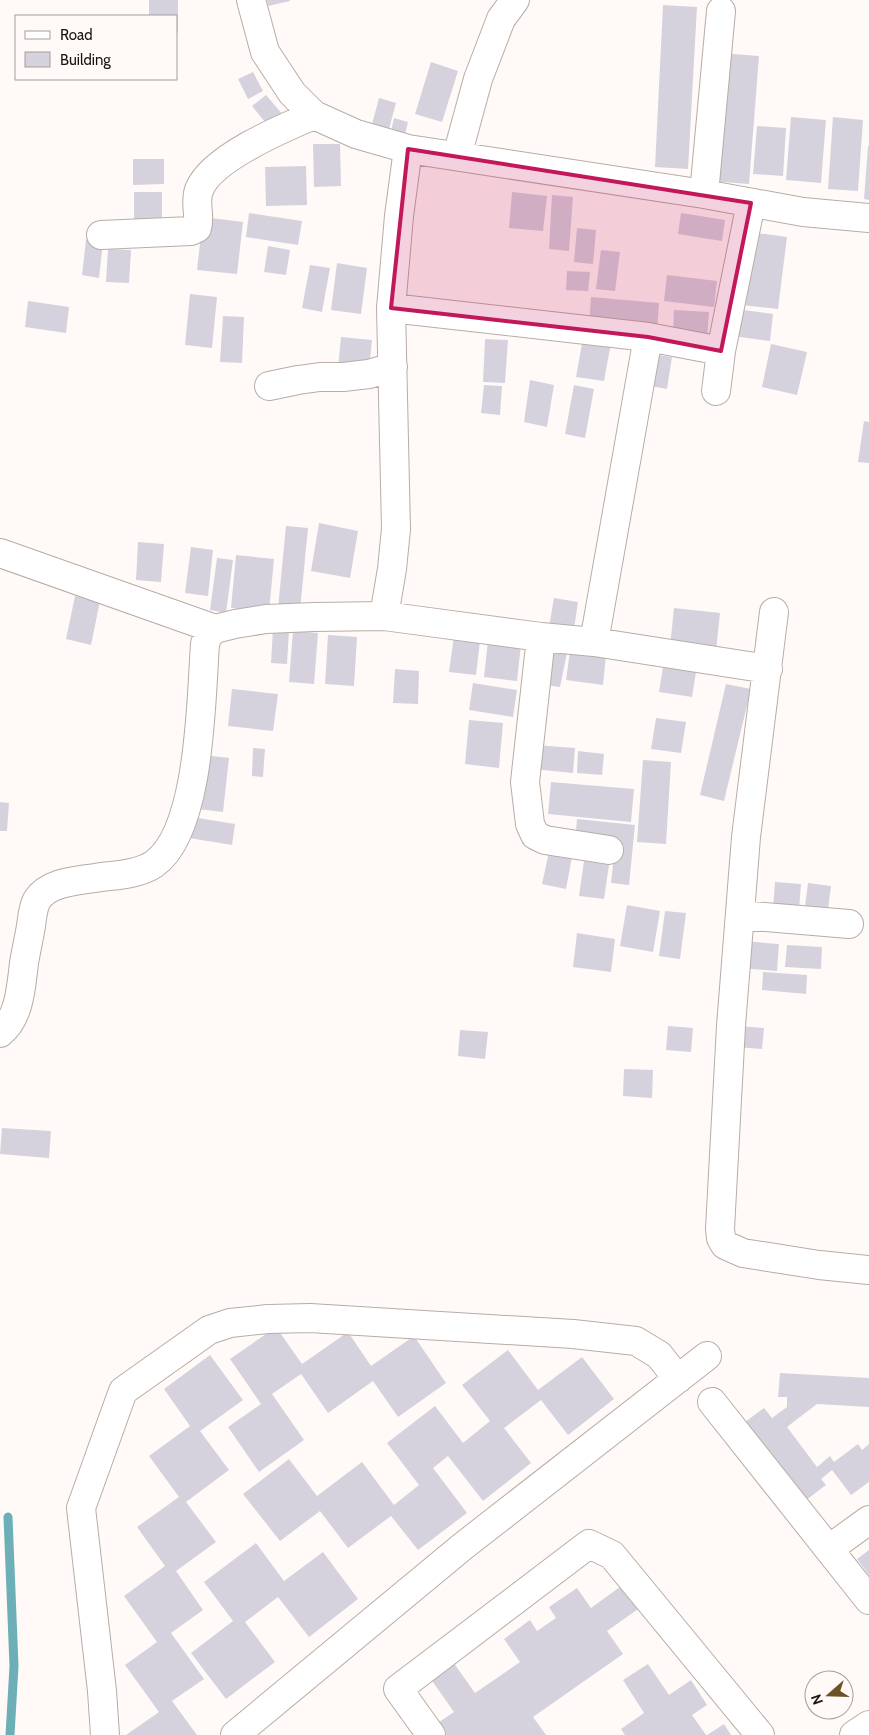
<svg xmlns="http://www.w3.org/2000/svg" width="869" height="1735" font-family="Cabin,sans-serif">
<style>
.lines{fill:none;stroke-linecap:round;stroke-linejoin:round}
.stream{stroke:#6cafb6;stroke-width:9}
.building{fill:#d5d2de}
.minor-casing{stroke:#b8aca6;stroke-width:30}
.minor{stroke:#fff;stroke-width:28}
.marked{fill:#c2185b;fill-opacity:0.2;stroke:#c2185b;stroke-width:4;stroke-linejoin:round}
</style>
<rect width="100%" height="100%" fill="#fffaf7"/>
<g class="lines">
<path class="stream" d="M8 1517 14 1666 10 1735"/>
</g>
<path class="building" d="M149 0H178V33H176V16H149Z
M267 0H290V1L268 6Z
M663 5 697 7 688 169 655 167Z
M720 53 759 56 749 184 710 181Z
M431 62 458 71 442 122 415 114Z
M253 72 263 91 248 99 238 79Z
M266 95 284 116 270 128 252 106Z
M379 98 396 103 388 133 371 128Z
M791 117 826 120 821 183 786 180Z
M833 117 863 120 858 191 828 189Z
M394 118 408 122 404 139 390 136Z
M757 126 786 128 783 176 753 174Z
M313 144H340L341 186 314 187Z
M868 146H869V200L864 199Z
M133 159H164V184L133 185Z
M306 166 307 205 266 206 265 167Z
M134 192H162V228H134Z
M512 192 547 196 543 231 509 228Z
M552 195 573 197 569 251 549 249Z
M249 213 302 221 298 245 246 237Z
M681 213 725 220 722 241 678 234Z
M203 217 243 222 237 274 197 270Z
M577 228 596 230 593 264 574 262Z
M750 232 787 237 778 309 741 305Z
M86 240 103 242 99 278 82 275Z
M268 246 290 250 286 275 264 272Z
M108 249 131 250 129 283 106 282Z
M601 250 620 252 615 291 596 289Z
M337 263 367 268 361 314 331 310Z
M310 265 330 268 322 312 302 308Z
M567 271 590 272 588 291 566 290Z
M667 275 717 281 714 307 664 301Z
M190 294 217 297 212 348 185 345Z
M591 297 659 303 657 332 589 326Z
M28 301 69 307 66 333 25 327Z
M736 309 773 314 770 341 732 336Z
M674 310 709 312 707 340 673 338Z
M223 316 244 317 242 363 220 362Z
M341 337 372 340 369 371 338 368Z
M583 338 611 343 604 381 576 377Z
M485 339 508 340 505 383 483 382Z
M771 344 807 352 797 395 762 387Z
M650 354 672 357 667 389 645 385Z
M530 380 554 385 547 427 524 422Z
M484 385 502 386 500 415 481 413Z
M574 385 594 389 585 438 565 434Z
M864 421 869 422V463L858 462Z
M319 523 358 531 350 578 311 571Z
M286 526 308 528 300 610 278 608Z
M138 542 164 544 161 582 136 580Z
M191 547 213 550 208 596 185 593Z
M236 555 274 559 269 612 231 608Z
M217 558 233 560 226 613 210 610Z
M75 596 100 601 91 645 66 639Z
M554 598 578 602 573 636 548 633Z
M674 608 720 613 716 651 670 646Z
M273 628 289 630 287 664 271 663Z
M455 629 481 632 476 675 449 672Z
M293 631 318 633 314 684 289 682Z
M489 631 522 635 517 681 484 677Z
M328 635 357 637 354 686 325 684Z
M546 649 567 653 560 687 539 684Z
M570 651 606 655 603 685 566 680Z
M664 660 697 666 692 697 659 692Z
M395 669 419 671 418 704 393 703Z
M473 683 517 690 513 717 469 710Z
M726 684 751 689 724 801 700 795Z
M232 689 278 694 273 731 228 726Z
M656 718 686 722 681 753 651 749Z
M469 720 503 723 499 768 465 764Z
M535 745 575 748 573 773 533 769Z
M253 748 265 749 263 777 252 776Z
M578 751 604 754 602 775 577 773Z
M204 755 229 758 223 812 198 809Z
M643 760 671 762 666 844 637 842Z
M551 782 634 789 631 822 548 814Z
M0 802 9 803 7 831H0Z
M192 817 235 824 232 845 189 838Z
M577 819 635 825 629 885 611 883 615 847 575 843Z
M549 852 572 857 566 889 542 884Z
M584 861 609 865 604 899 579 896Z
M775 882 801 884 799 910 773 908Z
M808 883 831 886 827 917 804 914Z
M627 905 660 911 653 952 620 946Z
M665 911 686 913 680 959 659 956Z
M577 933 615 939 611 972 573 967Z
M741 941 779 944 777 971 739 968Z
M787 945 822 947 821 969 785 967Z
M763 972 807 975 806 994 762 990Z
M668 1026 693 1028 691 1052 666 1050Z
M737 1026 764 1028 762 1049 735 1047Z
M460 1030 488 1032 485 1059 458 1056Z
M624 1069 653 1070 652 1098 623 1096Z
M2 1128 51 1131 49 1158 0 1154Z
M276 1327 302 1364 348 1332 371 1366 414 1336 446 1383 398 1417 373 1381 328 1413 301 1374 272 1394 304 1440 259 1472 228 1427 261 1404 230 1359Z
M508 1350 538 1390 582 1357 614 1399 568 1435 541 1400 504 1428 531 1463 483 1501 448 1456 433 1468 467 1513 418 1550 391 1516 348 1548 320 1511 280 1541 243 1494 289 1459 317 1496 362 1462 394 1505 419 1485 387 1443 435 1406 463 1443 490 1421 462 1385Z
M210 1355 243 1400 200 1431 229 1470 186 1502 216 1542 176 1571 203 1610 171 1633 204 1679 172 1701 197 1735H126L159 1712 125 1665 157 1642 124 1596 165 1566 137 1527 179 1497 149 1456 190 1426 164 1389Z
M780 1373 869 1378V1407L817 1404 787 1427 817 1467 830 1456 834 1462 858 1444 862 1450 869 1444V1482L851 1495 832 1470 821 1479 826 1485 805 1501 745 1422 764 1408 772 1418 787 1407V1397H778Z
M256 1543 284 1581 323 1552 358 1599 309 1637 278 1597 245 1622 275 1662 226 1699 191 1653 233 1621 204 1582Z
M869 1550V1575L857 1559Z
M624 1584 641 1607 607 1631 623 1654 533 1717 546 1735H443L436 1724 454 1712 430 1678 453 1662 475 1693 520 1662 504 1639 530 1620 537 1631 556 1618 549 1607 577 1588 591 1608Z
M648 1664 669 1695 691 1680 707 1705 692 1715 706 1735H625L621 1729 644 1713 623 1680Z
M724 1724 731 1735H707Z"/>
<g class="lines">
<g class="minor-casing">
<path id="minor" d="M251 0 265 52 292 93 314 115 356 134 408 149 704 194 803 212 869 218
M457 156 478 79 501 19 515 0
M704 194 721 11
M101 235 191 231 197 228C201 216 194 203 199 190 211 158 283 128 314 115
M391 308 648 337 721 351
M269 386 298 380 320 377H343L369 374 393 367
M716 391 721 351 751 203
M0 553 215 629
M774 612 746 837 731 1026 720 1229 721 1238 725 1245 743 1253 819 1265 869 1270
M384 616 392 569 396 529 391 308 399 216 408 149
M541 637 594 642 768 669
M594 642 648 337
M740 915 849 924
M0 1033C20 1017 21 987 24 963 26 951 29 938 31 926 32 918 33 907 37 900 48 882 76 881 95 878 113 875 138 875 154 864 201 831 201 698 205 644L208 635 215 629 235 624 266 619 314 617 384 616 541 637 525 782 530 824 535 835 545 840 609 850
M712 1402 869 1600
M829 1549 869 1520
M105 1735 102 1691 81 1508 123 1391 209 1330 230 1323 268 1319 310 1318 573 1334 636 1341 659 1355 678 1379
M235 1735 462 1547 707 1356
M431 1735 398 1689 589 1544 612 1555 760 1735
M854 1735 869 1725"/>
</g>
<use href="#minor" class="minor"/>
</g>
<path class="marked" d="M408 149 751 203 721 351 648 337 391 308Z"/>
<rect x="15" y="15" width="162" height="65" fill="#fffaf7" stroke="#a39e9b"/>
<rect x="25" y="31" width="25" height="8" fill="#ffffff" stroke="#a39e9b"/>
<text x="60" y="40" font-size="15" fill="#191412">Road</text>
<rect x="25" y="52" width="25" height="15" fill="#d5d2de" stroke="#a39e9b"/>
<text x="60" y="65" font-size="15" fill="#191412">Building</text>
<g transform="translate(829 1695) rotate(250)"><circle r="24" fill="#fffaf7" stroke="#a39e9b"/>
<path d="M0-4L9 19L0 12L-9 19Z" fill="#6b5323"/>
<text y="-8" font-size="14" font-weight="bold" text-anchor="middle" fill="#191412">N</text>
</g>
</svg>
